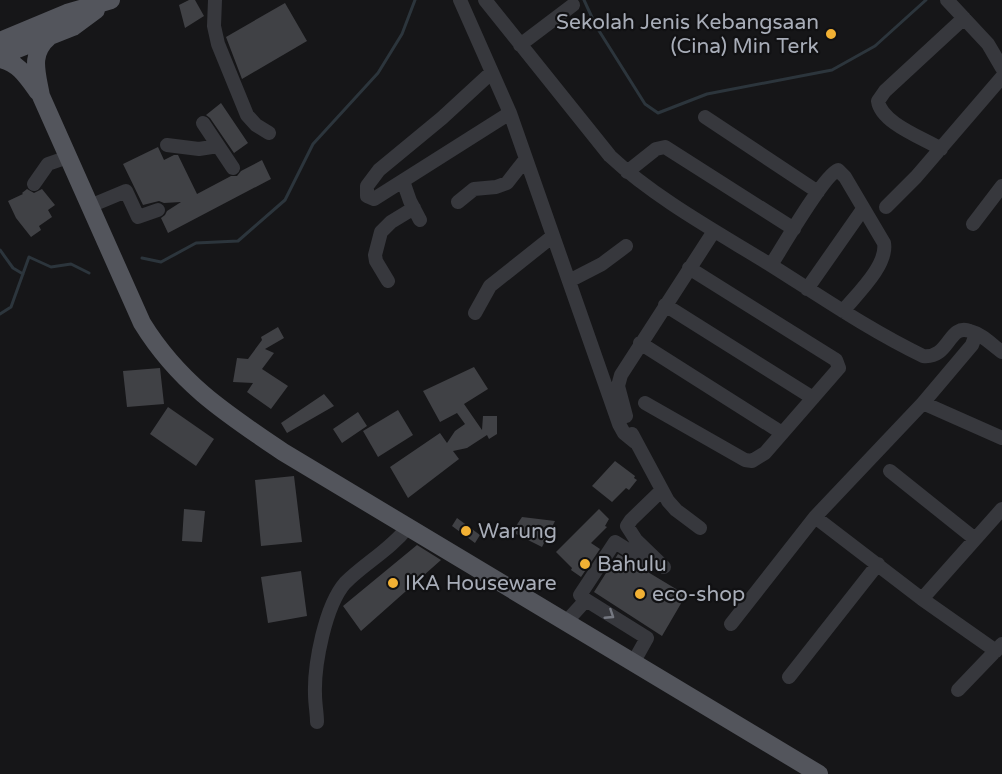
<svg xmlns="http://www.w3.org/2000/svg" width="1002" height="774" font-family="'Varela Round',sans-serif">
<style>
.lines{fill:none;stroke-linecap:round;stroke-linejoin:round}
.stream{stroke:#2c353c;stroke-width:3}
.building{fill:#404145}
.minor{stroke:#37383d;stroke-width:14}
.major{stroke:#53555c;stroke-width:18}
.oneway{stroke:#757881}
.poi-dot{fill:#f2b134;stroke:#111113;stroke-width:2}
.labels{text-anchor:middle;stroke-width:4.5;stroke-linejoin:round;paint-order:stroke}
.poi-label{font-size:21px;fill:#a8adb8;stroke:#111113;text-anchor:start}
</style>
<rect width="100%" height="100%" fill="#161618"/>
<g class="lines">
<path class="stream" d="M584 0 596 26 645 104 658 113 707 94 832 70 875 46 926 0
M0 250 13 268 23 274
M142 258 161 262 196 243 238 241 285 200 313 144 378 73 402 34 415 0
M0 314 11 307 29 257 51 267 71 264 89 273"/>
</g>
<path class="building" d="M189 0H195L204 16 185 28 179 5Z
M285 3 307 41 242 79 226 37Z
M221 103 248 143 234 153 210 118 206 115Z
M158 147 164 160 174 155H178L197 194 231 176H237L241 171 262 160 271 179 168 233 161 218 165 215 167 211 181 202 164 203 159 201 143 205 123 164Z
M27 189 34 193 42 189 55 205 48 210 52 217 39 226 41 230 31 237 16 218 8 201 23 194 22 193Z
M278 327 284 338 265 349 274 353 262 369 288 386 271 409 247 392 253 383 233 382 237 358 248 359 262 340 261 337Z
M474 367 488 389 464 404 482 430 483 416H497V434L489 439 487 435 467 448 453 451 459 459 408 498 390 467 440 433 447 443 455 431 465 424 457 413 440 422 423 391Z
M160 368 164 404 127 407 123 371Z
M324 394 334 406 287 433 281 423Z
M168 407 214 439 196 466 150 434Z
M398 410 413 435 378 457 363 431Z
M358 412 367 426 342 443 333 429Z
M615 461 635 476 634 478 637 480 629 490 626 488 612 502 592 486Z
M294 476 302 542 261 546 255 480Z
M184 509 205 511 202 542 182 541Z
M599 509 609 519 605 526 607 527 591 543 600 549 581 577 571 570 572 568 556 552Z
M522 517 555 521 542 547 512 532Z
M457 518 480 535 475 543 452 526Z
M417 545 441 560 361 631 343 606Z
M618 554 686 595 662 636 594 592Z
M301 571 307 616 268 623 261 577Z"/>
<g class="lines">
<path class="minor" d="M215 0 214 26 218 44 247 115 256 125 269 133
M460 0 510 113 619 424 624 433 635 442
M485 0 610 156C655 198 717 232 769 264 820 296 869 330 923 356 950 359 948 323 970 331 982 334 992 345 1002 352
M947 0 988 44 1002 68
M520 45 573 5
M492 72 442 118 379 170 367 186V196L374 199 510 113
M705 117 818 192
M203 123 233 168
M167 145 199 149 218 146
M941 149C923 138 881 123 878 101L885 91 964 18
M627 172 656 149 665 147 794 229
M403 181 410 201 420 220
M34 184 48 164 68 157
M458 202 474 189 496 187 507 183 525 160
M90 206 126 191 138 217 158 210
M886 207 916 177 1002 77
M973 224 1002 186
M771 265C782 248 824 175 838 170L845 177 884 243C888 265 857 294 843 311
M388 281 376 261 375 255 381 232 391 222 414 208
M569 281 602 264 626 246
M807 289 863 209
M665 305 813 398
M475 313 490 286 553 236
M640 343 782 433
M645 403 745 460 752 461 765 453 839 368 836 360 689 268
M923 403 972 345 976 334
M626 416 618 386 621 375 714 231
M632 434 668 501 676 510 700 528
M890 471 975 539
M662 490 631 520 627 526 636 540 664 567
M815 517 922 599 996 651
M922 599 1002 509
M586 600 580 595 615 542 647 562
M566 622 586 600 647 638 633 663
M731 624 815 517 923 403 1002 438
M789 677 878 564
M958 690 1002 644
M317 722C317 713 315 704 315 694 314 665 325 606 345 583 365 563 390 550 408 527"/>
<path class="major" d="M49 37C29 54 37 73 41 96L142 323C179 383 225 413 283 452L819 774
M0 41 67 13 111 0
M0 56 73 27 96 10
M0 59C18 62 28 78 38 92"/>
</g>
<defs><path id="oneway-chevron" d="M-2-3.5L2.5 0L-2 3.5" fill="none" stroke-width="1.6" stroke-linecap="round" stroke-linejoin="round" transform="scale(1.5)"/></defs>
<use class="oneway" href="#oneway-chevron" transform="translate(610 615) rotate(33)"/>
<g class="poi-dot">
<circle cx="831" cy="34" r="6"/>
<circle cx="466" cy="531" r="6"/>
<circle cx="585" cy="564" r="6"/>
<circle cx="393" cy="583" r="6"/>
<circle cx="640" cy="594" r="6"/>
</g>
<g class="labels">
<g class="poi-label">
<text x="819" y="29" text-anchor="end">Sekolah Jenis Kebangsaan<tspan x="819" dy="24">(Cina) Min Terk</tspan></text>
<text x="478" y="538">Warung</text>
<text x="597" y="571">Bahulu</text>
<text x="405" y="590">IKA Houseware</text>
<text x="652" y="601">eco-shop</text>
</g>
</g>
</svg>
